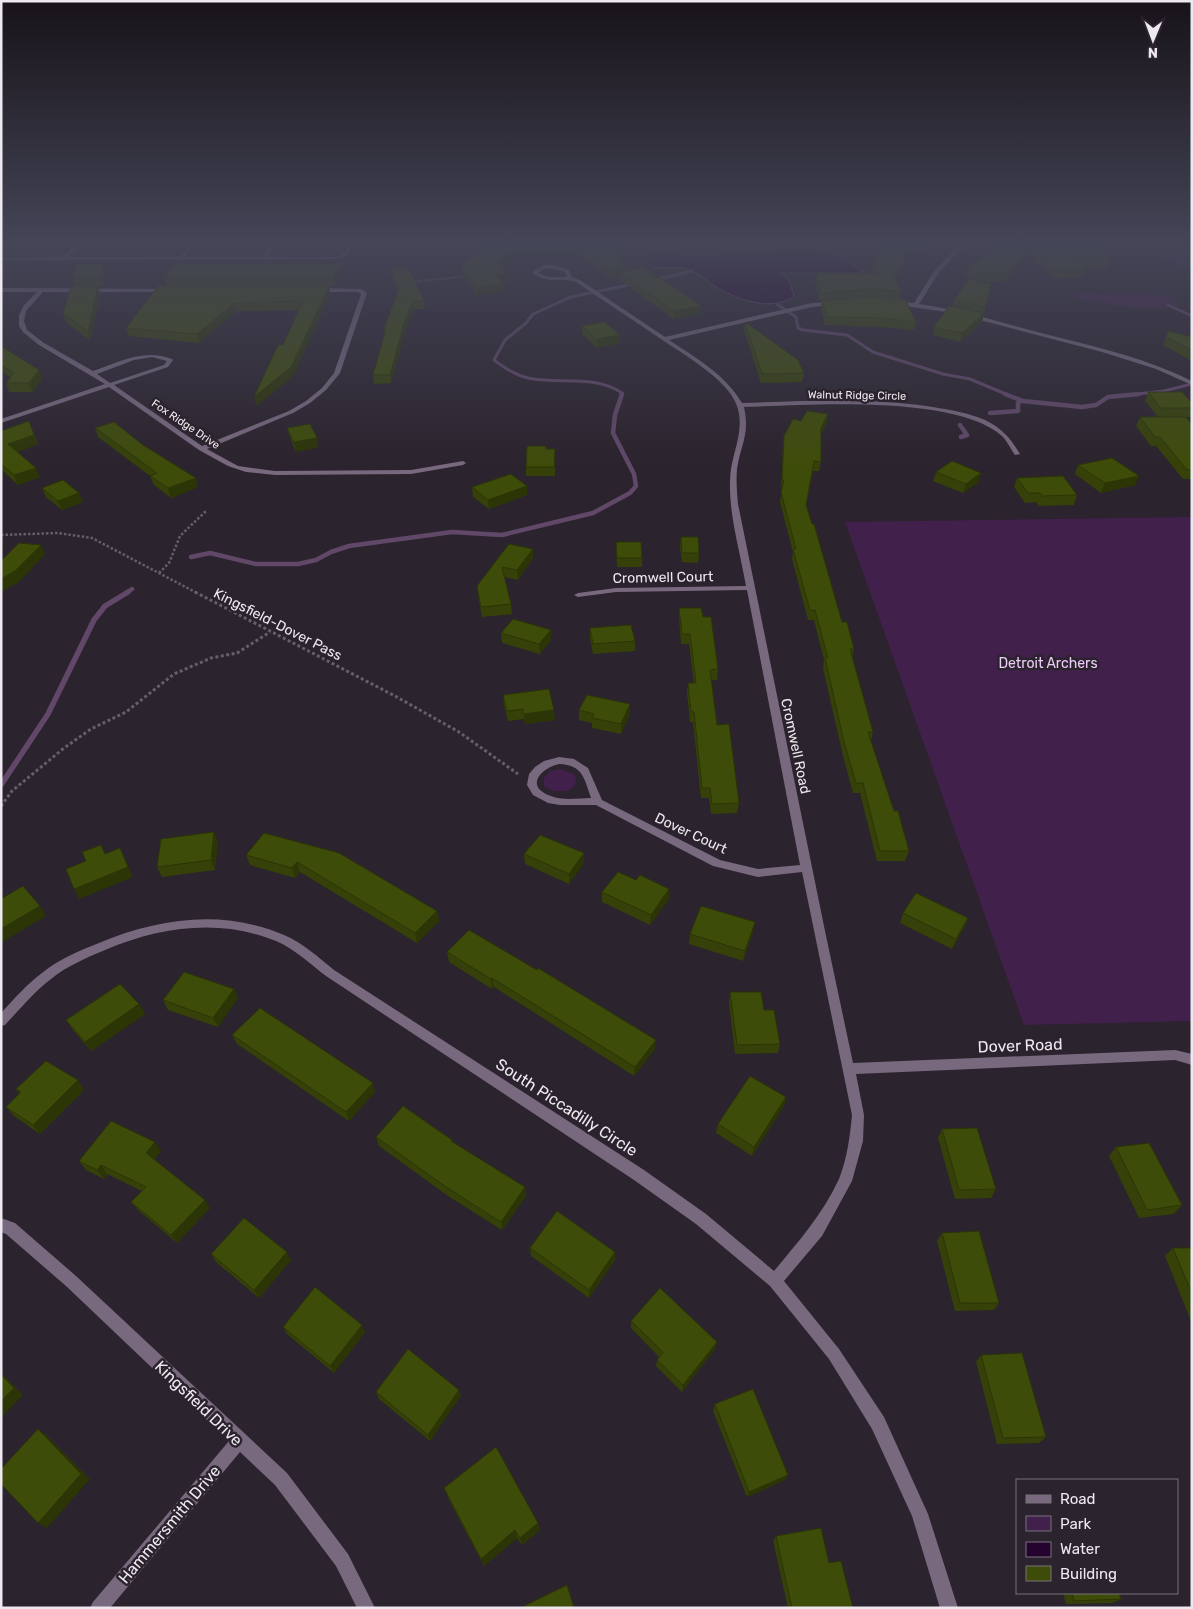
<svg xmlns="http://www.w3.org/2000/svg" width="1193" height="1609" font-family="Rubik,sans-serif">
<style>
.green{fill:#41204c}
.water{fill:#25032f;stroke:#614869}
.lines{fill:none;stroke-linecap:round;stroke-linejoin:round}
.stream-far2{stroke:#614869;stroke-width:3}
.stream-far1{stroke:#614869;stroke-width:4.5}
.stream{stroke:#614869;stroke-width:5.5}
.path-far2{stroke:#665f68;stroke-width:2;stroke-dasharray:2 1;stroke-linecap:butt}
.path-far1{stroke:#665f68;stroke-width:2.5;stroke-dasharray:2.5 2;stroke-linecap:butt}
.path{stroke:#665f68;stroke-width:3;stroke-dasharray:3 2.5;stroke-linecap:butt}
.street{fill:#79697f;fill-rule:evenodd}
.wall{fill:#354108}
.shaded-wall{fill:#2b3506}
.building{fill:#3e4c09;stroke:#2b3506}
.labels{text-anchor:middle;stroke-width:5;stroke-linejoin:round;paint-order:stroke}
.far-street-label{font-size:11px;fill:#eee9f0;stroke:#2b232d}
.street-label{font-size:14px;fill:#eee9f0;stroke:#2b232d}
.park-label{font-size:14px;fill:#eccbf8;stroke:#2b232d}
.near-street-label{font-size:16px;fill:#eee9f0;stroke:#2b232d}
</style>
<rect width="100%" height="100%" fill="#2b232d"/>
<path class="green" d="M1125 241H1192V271C1170 259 1147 253 1125 241Z
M1082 293 1118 295 1154 294 1174 298 1179 306C1146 312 1111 305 1079 299L1076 296Z
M1192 517V1021L1024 1025 845 522Z
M560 769 574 774C584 792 554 796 544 786V778L550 771Z"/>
<path class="water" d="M804 248 835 255 865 273H780L788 279 794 295C791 300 787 300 781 302 763 308 734 298 716 287 707 281 700 274 690 270 676 265 657 272 645 262 651 244 683 256 697 256Z"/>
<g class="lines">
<path class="stream-far2" d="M655 280 692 271
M778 305 796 317 798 328 803 330 847 335 873 352 943 374 970 379 1008 395
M1168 305 1192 316
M621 395 622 393C594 374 560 385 528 378 515 375 505 368 494 360L505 340 526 323 533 314 571 297 633 284
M1128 395 1164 391 1192 384"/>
<path class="stream-far1" d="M1005 394 1023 401 1082 407 1096 405 1108 397 1139 394
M990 413 1018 411V403L1021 401
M960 425 967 435 961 437
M191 557 210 553 256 564H298L316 560 331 552 349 546 452 532 502 535 593 513 630 493 636 486 634 474 613 433 615 415 622 394
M126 593 132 589"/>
<path class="stream" d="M1 785 48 714 94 620 105 606 128 592"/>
<path class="path-far2" d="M412 282 468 276"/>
<path class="path-far1" d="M1 535 58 533 92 538 197 593
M159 573 169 563 180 536 206 511"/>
<path class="path" d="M195 592 395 696 459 732 518 774
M1 806 12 791 64 748 91 729 126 712 174 674 211 658 237 653 270 632"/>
<path class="street" d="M79 241H84L68 257H180L193 241H198L185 257H263L272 241H277L268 257H337L345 252 349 241H354L347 255 337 259 1 260V258L62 257Z
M960 241H973L1008 248 1006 249 967 243 939 272 919 304C965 310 1008 325 1053 336 1101 348 1148 359 1192 381V385L1156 369 1102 352 953 313 892 304 891 303 894 301 914 303 935 270 962 242Z
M545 265H554L569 270 572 277 580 280 665 337 812 303 836 302 837 303 834 305 812 307 669 340C696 358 725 374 742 403 805 401 870 397 933 407 950 410 969 413 985 420 1002 428 1011 439 1020 454L1015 455C1011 449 1007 441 1002 436 955 394 805 405 744 407 750 435 741 443 737 469 736 480 737 492 738 504L825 931 853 1063 1175 1050 1192 1054V1065L1175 1060 856 1074 864 1115 863 1141 852 1181 822 1236 784 1281 839 1349 884 1417 928 1514 958 1608H940L912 1516 872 1429 829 1359 770 1286 696 1224 634 1180 326 976C310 964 295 949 276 941 220 918 159 927 105 950 86 958 67 966 51 979 34 992 20 1009 5 1025L1 1026V1013C14 999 27 984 42 973 59 959 79 951 99 943 159 918 223 909 284 935 303 943 318 957 334 970L644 1170 706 1214 774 1271C798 1242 823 1214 839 1179 847 1159 850 1136 852 1115L802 872 758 877 713 866 596 805H560L548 803 533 795 527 785 529 774 535 767 544 761 559 757 574 759 588 768 602 800 720 860 758 869 800 865 747 590 616 592 578 597 574 595 578 593 616 588 746 586C740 551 729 516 730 481 730 455 746 432 737 406 728 378 676 350 652 333 627 316 601 299 576 282 559 276 551 285 532 273L536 269ZM550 268 565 272 567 277H549L538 273 543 269ZM559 764C583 765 584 778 591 798 579 798 563 801 551 796 525 787 539 769 559 764Z
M1 288 170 289 171 290 168 292H43L26 311 24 321 27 330 44 343 93 371C119 362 145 348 172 359L173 360 168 367 114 385 202 446 289 411 306 401 322 388 334 373 361 294 358 292H317L314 290 317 288 361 289 367 293 340 373 326 390 310 403 293 413 207 449 238 466 275 471 411 470 463 461 466 463 463 465 411 474 275 475 246 472 228 466 199 450 109 387 1 423V419L105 384 39 345 23 332 19 326V315L24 305 37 292H1ZM152 357 167 361 164 365 110 383 97 374 134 360Z
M1 1218 15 1223 76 1276 287 1473 348 1554 375 1608H357L336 1566 275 1485 240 1452 110 1608H90L93 1602 229 1441 66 1286 6 1234 1 1232Z"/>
</g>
<path class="wall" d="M497 241H614L626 267V271L701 314 674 319 619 280V276L611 278 580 255H518L501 267 506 282H501L503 292 477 296 462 273 461 265Z
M669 241H681V245Z
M752 241H781L771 246Z
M885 241H934L923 254 910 253 896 280 901 291 899 299 916 322 914 330 880 327 825 325 821 308 822 300 819 301 815 281 816 273 874 274 872 270 873 262Z
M1006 241H1107L1109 261 1106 269 1082 266 1086 270 1083 277 1055 279 1028 255 1029 249 1027 254 1006 281 983 282 991 284 982 322 960 342 933 335 934 327 952 307 954 300 971 279 972 278 964 277 966 269 984 257 985 253 1005 243Z
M340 263 341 270 334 286H329L330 294 293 376 256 406 299 310 236 311 199 343 129 336 126 328 166 286 164 278Z
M390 267 424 301 425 309H414L405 331 391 383 374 384 373 375 385 334 384 329 398 290 391 274Z
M105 272 102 286H98L100 294 90 340 66 322 63 314 75 286 73 278Z
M745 322 804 373 802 382 761 383 744 330Z
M582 326 620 335V343L597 348 582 334Z
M1168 331 1192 337V361L1163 345Z
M1 346 39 370 42 379 32 392H9L6 383 10 377 1 371Z
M1148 392 1192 403V417H1158L1145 401Z
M1140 417 1192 425V479H1183L1156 446H1151L1136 426Z
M29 421 38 444 17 452 40 477 18 485 4 472 1 468V431Z
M801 421 827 423 821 434V462L819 471H813L806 506 842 622 854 649 852 658 873 732 871 741 894 811 909 851 905 861H877L860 793H853L843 756 823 668 824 660 814 620H808L792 559 793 552 780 502 782 489H781L783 445 784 436Z
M95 428 198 487 171 498 154 485 150 476 98 437Z
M287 428 318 447 296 452 290 437Z
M546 449H555V476H526V467Z
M1078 465 1139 476 1135 485 1101 493 1075 474Z
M936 472 979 482 963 493 933 481Z
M1017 478 1077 495 1074 505 1039 506 1036 502 1025 503 1014 487Z
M527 486V495L489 509 473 497 472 487Z
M42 488 83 502 62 510 46 497Z
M681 537 699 553 698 563 682 562 680 547Z
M616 542 642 558V567H617Z
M509 544 533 558 518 580 504 577 511 604 512 614 482 617 478 596 477 586Z
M679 608 703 617 718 669 717 680H711L717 725 739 803 737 813 711 814 709 798H701L693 722H690L687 693 688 683H694L689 644H681L679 618Z
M590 628 635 641V651L593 654 590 638Z
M501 633 551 640 540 654 502 643Z
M503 695 555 720 525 724 524 719 508 721 504 705Z
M579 710 630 714 621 734 592 728V723L579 720Z
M264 833 437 911 439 921 417 943 300 872 295 878 250 865 246 855Z
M218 842 215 870 162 877 157 867Z
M524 854 584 863 569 884 525 864Z
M636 880 669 889V899L650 925 602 902V892Z
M903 913 968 918 964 928 952 949 900 923Z
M753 932 743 961 689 944 690 934Z
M447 952 655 1049 634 1076 494 987 492 989 449 962Z
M234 989 238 998 218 1027 168 1010 163 1000Z
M730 992 764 1010 780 1044 778 1053 735 1054 729 1002Z
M139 1004 145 1014 91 1051 73 1030 66 1020Z
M232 1035 375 1092 349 1121 237 1044Z
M78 1080 84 1090 40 1134 14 1116 6 1107 20 1094 16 1089Z
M786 1097 784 1106 752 1156 716 1133 718 1124Z
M942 1129 996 1189 991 1198 955 1199 938 1138Z
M376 1137 453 1143 525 1187 526 1196 502 1230 448 1196 379 1146Z
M1116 1147 1182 1205 1174 1214 1139 1218 1109 1156Z
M161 1151 154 1159 210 1208 177 1243 138 1210 131 1202 142 1191 107 1174 104 1179 86 1170 79 1161Z
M942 1233 999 1303 994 1310 955 1311 937 1241Z
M530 1248 615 1252V1260L589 1298 531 1256Z
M1173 1248H1192V1324L1165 1256Z
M211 1254 291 1260 259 1298 216 1262Z
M631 1321 715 1349 682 1392 656 1366 657 1360 659 1357 631 1328Z
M283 1327 365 1332 334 1373 287 1334Z
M981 1355 1046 1437 1039 1443 997 1444 976 1362Z
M376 1392 461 1396 430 1441 379 1399Z
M715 1404 788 1475 785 1480 747 1497 713 1411Z
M447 1496 538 1523 540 1530 522 1545 517 1538 484 1566Z
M776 1536 829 1563 853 1608H788L773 1541Z
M1063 1593H1119L1121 1599 1112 1603 1066 1604Z"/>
<path class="shaded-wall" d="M771 241H781L771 246Z
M929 241H934L923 254 925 246Z
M911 245 910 253 894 283 896 275Z
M1029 247 1027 254 1006 281 1008 273Z
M518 248V255L498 270 497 262Z
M340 263 341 270 334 286 333 278Z
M103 264 105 272 102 286 100 278Z
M626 267V275L619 272V276L611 278V270Z
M506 274V282L497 283 496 275Z
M503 284V292L477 296 476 288Z
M98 286 100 294 90 340 88 331Z
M329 286 330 294 293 376 256 406 254 397Z
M413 301 414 309 405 331 391 383 390 375 404 323Z
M234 303 236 311 199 343 197 334Z
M701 306V314L674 319V311Z
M984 313 982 322 960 342 962 333Z
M620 335V343L597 348V339Z
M39 370 42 379 32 392 29 383Z
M828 414 827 423 819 437 821 428Z
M29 421 38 444 12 454 8 444Z
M317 438 318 447 296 452 294 442Z
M36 468 40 477 18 485 14 475Z
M981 473 979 482 963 493 966 484Z
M1139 476 1135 485 1101 493 1105 483Z
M196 478 198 487 171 498 168 488Z
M527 486V495L489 509 488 500Z
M79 493 83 502 62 510 58 501Z
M41 545 45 554 20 581 1 592V579Z
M533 549V558L518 580 517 570Z
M551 630V640L540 654 539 644Z
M630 704V714L621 734V724Z
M554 710 555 720 525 724 524 714Z
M214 832 218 842 215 870 211 860Z
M120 848 133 877 79 899 74 889Z
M584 853V863L569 884V874Z
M297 862 300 872 295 878 292 868Z
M669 889V899L650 925 651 915Z
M40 906 46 916 1 943V929Z
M437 911 439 921 417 943 415 933Z
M968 918 964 928 952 949 956 939Z
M755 922 753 932 743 961 745 951Z
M492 978 494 987 492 989 491 979Z
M234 989 238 998 218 1027 213 1018Z
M139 1004 145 1014 91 1051 85 1042Z
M656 1040 655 1049 634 1076 635 1067Z
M78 1080 84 1090 40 1134 33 1125Z
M373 1083 375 1092 349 1121 346 1112Z
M786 1097 784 1106 752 1156 754 1147Z
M155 1142 161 1151 152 1162 146 1153Z
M101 1165 107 1174 104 1179 97 1170Z
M525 1187 526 1196 502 1230 501 1222Z
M205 1200 210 1208 177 1243 171 1235Z
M287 1252 291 1260 259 1298 254 1290Z
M615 1252V1260L589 1298V1290Z
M362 1325 365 1332 334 1373 330 1366Z
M717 1342 715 1349 682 1392 683 1385Z
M1 1373 23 1395 1 1418Z
M459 1390 461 1396 430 1441 428 1435Z
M38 1429 46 1435 90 1479 47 1528 38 1523Z
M788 1475 785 1480 747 1497 749 1492Z
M538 1523 540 1530 522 1545 520 1538Z
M515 1530 517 1538 484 1566 481 1559Z"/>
<path class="building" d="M497 241H614L626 267 611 270 580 247 518 248 497 262 506 274 496 275 503 284 476 288 461 265Z
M885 241H929L925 246 911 245 896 275H893L901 291 869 289 821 293 816 273 879 274 873 262Z
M1028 241H1107L1109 261 1071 257 1086 270 1058 271 1030 247 1035 246 1034 243Z
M1000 242 1029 247 1008 273 972 275 975 271 966 269 989 253H985Z
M340 263 333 278H164L175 264Z
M77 264H103L100 278H73Z
M390 267 409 269 424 301H413L404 323 390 375H373L386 329H384L399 288Z
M642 268 658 278H661L701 306 674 311 619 272Z
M969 279 991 284 985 307 954 300Z
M71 286H98L88 331 63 314Z
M158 286H329L291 367 254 397 278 345H283L303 301 234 303 197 334 126 328Z
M869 297 905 299 916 322 882 318 826 317 822 300Z
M949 306 984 313 962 333 934 327Z
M604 322 620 335 597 339 582 326Z
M745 322 798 360 804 373 762 374Z
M1168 331 1192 337V350L1166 337Z
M1 346 39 370 29 383H6L14 373 1 365Z
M1148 392H1182L1192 403V408H1161Z
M807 411 828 414 821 428V462L814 461 806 505 812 524H814L842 622H847L854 649H850L873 732H868L894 811H898L909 851H880L863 783H856L845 746 825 658H828L815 610H810L793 549H796L781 492 784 480H782L784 436 793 419 801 421Z
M1140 417H1186L1192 425V470H1187L1160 437H1155Z
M29 421 34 435 8 444 36 468 14 475 1 464V431Z
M114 422 143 445 196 478 168 488 150 476 157 473 95 428Z
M310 424 317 438 294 442 287 428Z
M527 446H546V449H555L554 467H526Z
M1112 458 1139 476 1105 483 1078 465Z
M952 461 981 473 966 484 936 472Z
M511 474 527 486 488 500 472 487Z
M1063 476 1077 495 1042 496 1040 493H1028L1017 478Z
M63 480 79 493 58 501 42 488Z
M681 537H698L699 553H682Z
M616 542H641L642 558H617Z
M19 543 41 545 15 571 1 579V561Z
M509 544 533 549 517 570 502 567 511 604 481 607 477 586Z
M679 608H701L703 617H711L718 669 710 670 717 725 729 724 739 803 712 804 710 788H702L694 712H691L688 683H696L690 634H682Z
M513 619 551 630 539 644 501 633Z
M631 625 635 641 593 644 590 628Z
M549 689 554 710 524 714 523 709 507 711 503 695Z
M587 695 630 704 621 724 592 718 594 714 579 710Z
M214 832 211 860 157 867 161 839Z
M264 833 339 853 437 911 415 933 297 862 292 868 246 855Z
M540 835 584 853 569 874 524 854Z
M101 845 105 854 120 848 128 867 74 889 66 869 86 861 82 852Z
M618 872 636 880 640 875 669 889 651 915 602 892Z
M23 886 40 906 1 929V899Z
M916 893 968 918 956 939 903 913Z
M701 906 755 922 745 951 690 934Z
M469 930 537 970 538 968 656 1040 635 1067 492 978 491 979 447 952Z
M184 972 234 989 213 1018 163 1000Z
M120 984 139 1004 85 1042 66 1020Z
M730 992H761L764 1010H774L780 1044 737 1045Z
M260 1008 373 1083 346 1112 232 1035Z
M46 1061 78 1080 33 1125 6 1107 21 1092 16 1089Z
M750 1076 786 1097 754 1147 718 1124Z
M403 1106 452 1140 451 1141 525 1187 501 1222 446 1187 376 1137Z
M111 1121 155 1142 146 1153 205 1200 171 1235 131 1202 146 1187 101 1165 97 1170 79 1161Z
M977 1128 996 1189 959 1190 942 1129Z
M1149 1143 1182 1205 1147 1210 1116 1147Z
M557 1211 615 1252 589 1290 530 1248Z
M244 1218 287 1252 254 1290 211 1254Z
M979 1231 999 1303H960L942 1233Z
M1173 1248H1192V1294Z
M315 1287 362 1325 330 1366 283 1327Z
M660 1288 717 1342 683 1385 657 1360 663 1352 631 1321Z
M408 1349 459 1390 428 1435 376 1392Z
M1022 1353 1046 1437 1003 1438 981 1355Z
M1 1375 14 1388 1 1401Z
M753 1389 788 1475 749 1492 715 1404Z
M38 1429 81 1474 38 1523 1 1484V1469Z
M496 1447 538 1523 520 1538 515 1530 481 1559 444 1488Z
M821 1528 829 1563 841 1561 853 1608H792L776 1536Z
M567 1585 574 1608H520Z
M1072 1593H1119L1121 1599 1074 1601Z"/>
<linearGradient id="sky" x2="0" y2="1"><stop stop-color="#181319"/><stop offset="0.52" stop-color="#444557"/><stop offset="1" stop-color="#444557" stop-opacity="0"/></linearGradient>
<rect width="1193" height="467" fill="url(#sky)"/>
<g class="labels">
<g class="far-street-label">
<text transform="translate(857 395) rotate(1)" y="4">Walnut Ridge Circle</text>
<text transform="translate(186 424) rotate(34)" y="4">Fox Ridge Drive</text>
</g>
<g class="street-label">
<text transform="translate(663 577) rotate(-1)" y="5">Cromwell Court</text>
<text transform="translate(278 624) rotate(27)" y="5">Kingsfield-Dover Pass</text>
<text transform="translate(796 746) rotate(78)" y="5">Cromwell Road</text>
<text transform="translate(691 833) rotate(25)" y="5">Dover Court</text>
</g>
<g class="park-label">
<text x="1048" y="668">Detroit Archers</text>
</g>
<g class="near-street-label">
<text transform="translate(1020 1045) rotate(-2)" y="6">Dover Road</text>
<text transform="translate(567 1107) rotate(33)" y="6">South Piccadilly Circle</text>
<text transform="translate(199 1403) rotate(44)" y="6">Kingsfield Drive</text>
<text transform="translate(169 1524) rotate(-50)" y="6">Hammersmith Drive</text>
</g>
</g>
<rect width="1193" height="1609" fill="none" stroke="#eee9f0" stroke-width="5"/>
<rect x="1016" y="1479" width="162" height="115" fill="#2b232d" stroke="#79727b"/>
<rect x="1026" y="1495" width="25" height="8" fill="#79697f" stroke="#79727b"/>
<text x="1060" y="1504" font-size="15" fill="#eee9f0">Road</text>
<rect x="1026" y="1516" width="25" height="15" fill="#41204c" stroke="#79727b"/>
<text x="1060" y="1529" font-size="15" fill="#eee9f0">Park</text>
<rect x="1026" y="1542" width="25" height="15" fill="#25032f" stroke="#79727b"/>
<text x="1060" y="1554" font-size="15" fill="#eee9f0">Water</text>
<rect x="1026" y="1566" width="25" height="15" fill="#3e4c09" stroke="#79727b"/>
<text x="1060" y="1579" font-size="15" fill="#eee9f0">Building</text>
<g transform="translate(1153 40) rotate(181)" stroke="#2b232d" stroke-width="4" paint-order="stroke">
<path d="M0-4L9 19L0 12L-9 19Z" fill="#eee9f0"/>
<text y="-8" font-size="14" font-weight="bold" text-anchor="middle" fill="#eee9f0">N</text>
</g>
</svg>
